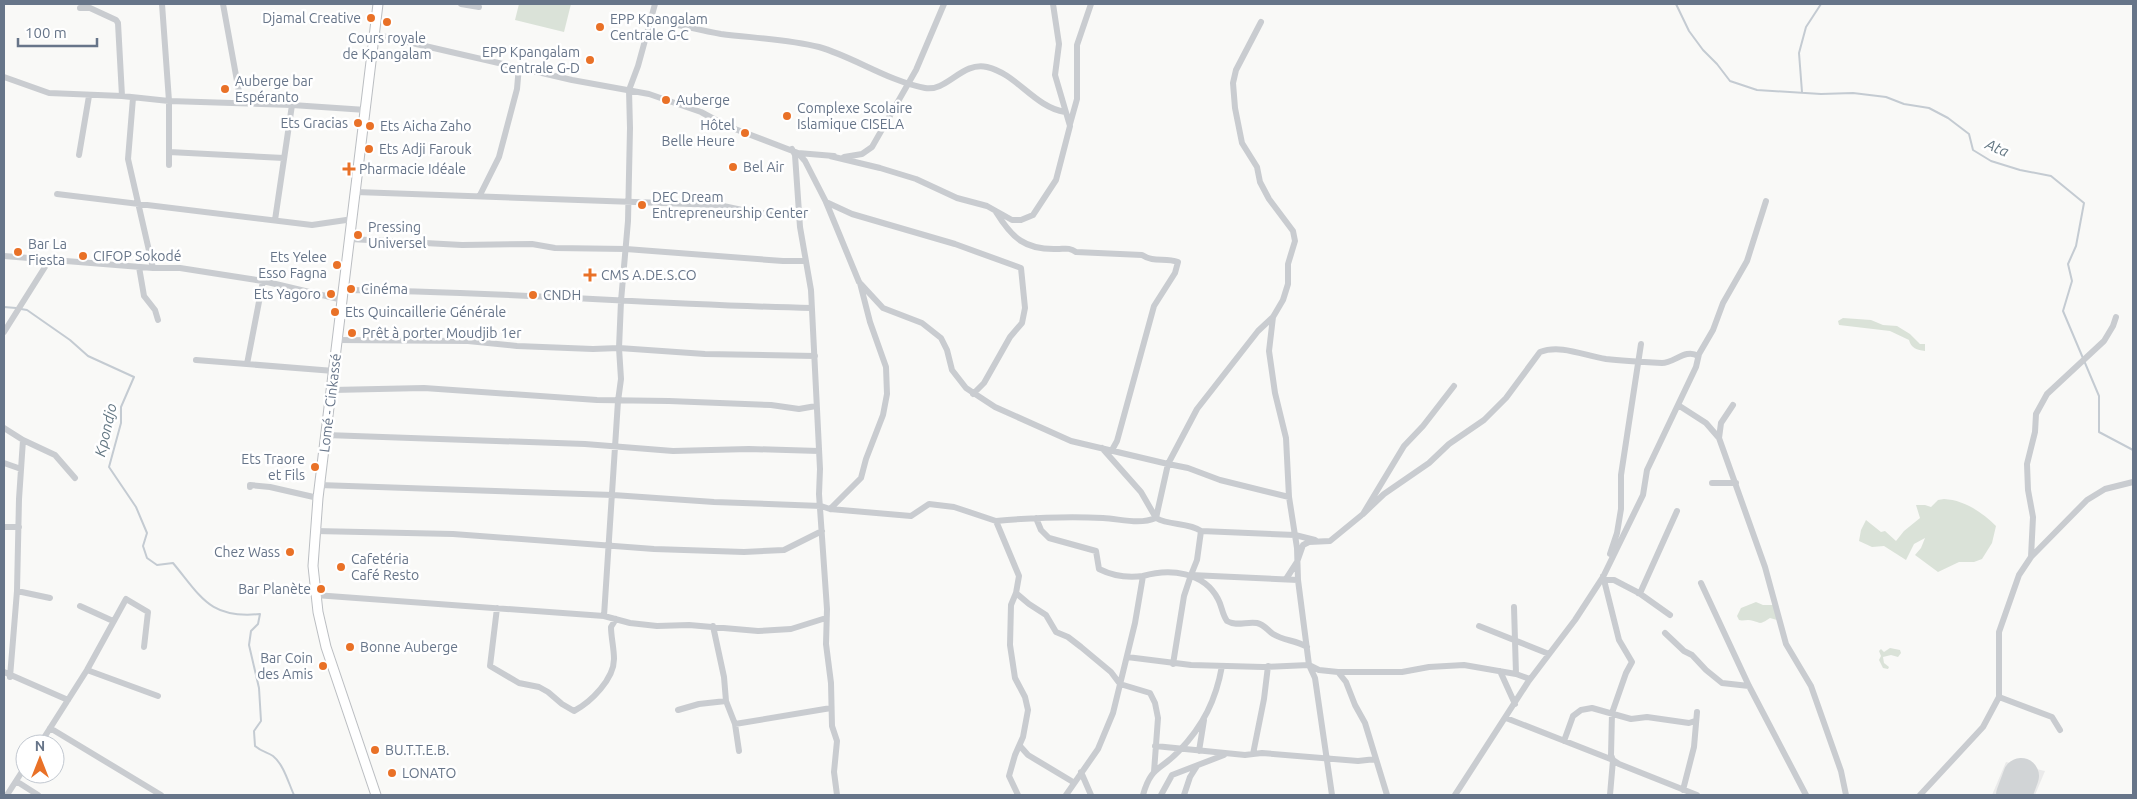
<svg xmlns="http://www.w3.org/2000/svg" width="2137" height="799" font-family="Ubuntu,sans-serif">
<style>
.built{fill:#eaeaea}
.green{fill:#dae2d8}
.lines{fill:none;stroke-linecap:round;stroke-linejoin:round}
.stream{stroke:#c4cbd2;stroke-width:2}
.runway{stroke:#d1d4d6;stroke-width:36}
.highway-casing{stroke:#bbbec2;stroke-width:11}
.minor{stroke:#c9ccd0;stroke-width:6}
.highway{stroke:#fff;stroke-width:9}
.poi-dot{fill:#e97127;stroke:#fff;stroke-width:2}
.labels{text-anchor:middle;stroke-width:5;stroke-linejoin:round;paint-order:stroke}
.poi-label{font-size:14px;fill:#677589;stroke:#fff;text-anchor:start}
.street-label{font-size:14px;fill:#677589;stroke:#fff}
.water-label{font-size:15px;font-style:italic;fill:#637783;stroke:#fff}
</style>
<rect width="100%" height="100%" fill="#f9f9f7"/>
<path class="built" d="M2006 762 2045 771 2035 795H1992Z"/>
<path class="green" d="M519 4H571L564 32 515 20Z
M1843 318 1871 320 1883 325 1897 326 1910 334 1920 344H1925V351C1917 350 1911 348 1909 340L1890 331 1839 325 1838 321Z
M1944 499C1964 500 1982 512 1996 526L1992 543 1982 559 1974 562H1959L1938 572 1915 555 1921 548 1925 538 1914 544 1906 560 1884 546 1872 547 1859 541 1861 530 1866 520 1881 532 1885 531 1896 541 1904 531 1920 518 1916 505H1925L1931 507 1938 500Z
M1756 602 1763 605H1773L1777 620 1770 618C1757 627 1761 621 1748 620 1745 620 1742 621 1739 620L1737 616 1741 608Z
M1881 649 1884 652 1890 648 1900 650 1901 653 1898 657 1891 655 1883 657 1884 663 1889 667 1888 669 1883 668 1879 660 1881 656 1879 651Z"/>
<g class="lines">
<path class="stream" d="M1676 4 1689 31 1703 50 1717 64 1730 81 1757 90 1821 94 1853 93 1886 97 1904 104 1929 108 1948 118 1969 134 1973 150 1991 161 2020 170 2051 176 2084 203 2076 246 2068 264 2072 281 2063 311 2099 396V432L2133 450
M1802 92 1799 53 1806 27 1821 4
M4 307 16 308
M21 309 27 310 70 340 88 356 134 377 121 407V423L109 467 136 507 147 533 143 546 147 558 157 565 173 563C202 598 210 619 260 614L258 624 251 631 249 645 259 688 261 721 254 731 255 746C262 752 267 752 273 756 284 765 288 782 294 795"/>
<path class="runway" d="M2014 795 2021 776"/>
<g class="highway-casing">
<path id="highway" d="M376 795 326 647 318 612 313 566 318 498 378 4"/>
</g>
<path class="minor" d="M162 4 169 101V165
M223 4 241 103
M461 4 479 7
M80 8H90L116 20 118 23 122 96
M650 20C674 23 697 30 721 34 753 38 787 39 819 47 854 57 888 81 925 88 947 92 962 61 987 67 1017 74 1034 107 1065 112
M1261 22 1236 70 1233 83 1235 108 1242 143 1257 167 1260 182 1269 199 1293 231 1295 241 1288 264V284L1283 300 1273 317 1258 331 1197 409 1168 464 1188 468 1220 480 1289 497
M373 34 572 80 649 94 701 112 727 126 798 153 805 161 826 202 859 282 883 308 922 323 941 338 947 350 952 370 966 388 995 407 1071 441 1168 464 1156 518C1170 526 1188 522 1201 531L1197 560 1191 575 1298 580 1309 665 1319 670 1338 672 1346 682 1355 705 1365 723 1387 795
M4 77 49 93 122 96 169 101 292 105 366 110
M133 98 128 159 153 268
M1070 124 1077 99V45L1091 4
M792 149 795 155 800 227 811 290 820 469 819 494 827 609 826 644 831 683 832 726 837 741 834 772 837 795
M169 152 284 158
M798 153 834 156
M79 155 89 96
M830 156 880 168 916 179 957 198 987 206 1012 220H1021L1033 215 1056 180 1070 126 1055 75 1059 44 1053 4
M844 157 862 154 872 147 916 70 944 4
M356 192 719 205C746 211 770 217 799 212
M57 194 312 225 353 219
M480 195 499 157 517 89 519 66
M826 202 852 214 955 244 1021 268 1025 308 1022 323 1010 337 984 383 973 394
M996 212C1012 238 1025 250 1057 249 1065 249 1069 247 1076 252L1142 255C1154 263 1165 257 1178 262L1175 273 1154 306 1117 441 1112 450
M275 220 292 105
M350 239 462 245 532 244 555 248 626 249 783 261H806
M4 256 153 268H180L263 281 343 300
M139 267 144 296 155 310 158 320
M344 290C500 291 656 305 812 308
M1273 317 1269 351 1275 393 1286 438 1289 497 1297 548 1298 580
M4 332 50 259
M338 340 468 341 517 346 593 349 619 348 705 354 815 356
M196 360 334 371
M247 364 263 281
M332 390 424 388 597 400 669 401 771 405 799 409 816 406
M1678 405 1706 423 1719 438 1765 567 1786 644 1811 686 1841 771 1846 795
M4 428 23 440 19 499 17 591 10 677
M326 435 585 444 673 451 749 449 819 451
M1719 438 1721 423 1733 405
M23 440 55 455 75 478
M4 463 21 469
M1712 483H1736
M319 485 613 495 714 502 821 506 830 509 911 516 929 504 954 507 996 521 1019 576 1016 593 1011 605 1010 645 1015 678 1025 697 1028 710 1023 737 1015 755 1009 776 1018 795
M250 487V485L270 487 318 498
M830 509 861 478 866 459 883 415 887 394 886 367 870 322 860 283
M1363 514 1384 494 1429 463 1449 444 1484 420 1506 398 1540 352C1561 344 1585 356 1606 359 1624 361 1643 362 1662 363 1674 363 1686 348 1698 356
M1036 518 1041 530 1049 538 1096 551 1099 569C1113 576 1128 578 1143 576
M996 521C1029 518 1069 516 1103 518 1121 519 1139 525 1156 518L1141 492 1102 448
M4 527H19
M315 531 453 534 654 549 744 552 784 550 822 531
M1201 531 1295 535 1315 540
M1610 554 1617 533 1621 509V475L1641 344
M2031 557 2033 517 2028 490 2027 464 2035 432 2036 414 2047 394 2104 341 2113 326 2116 317
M1603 576 1619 640 1632 662 1626 673 1612 713 1611 755 1613 760 1610 795
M1286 579 1297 562 1303 545 1309 542 1330 541 1363 514 1404 446 1423 426 1454 386
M1604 580H1614L1639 593 1670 615
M1701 583 1749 686 1806 795
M17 591 50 598
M1016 593 1029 604 1046 615 1056 632 1068 637 1081 647 1111 672 1120 684 1150 693 1155 703 1158 718 1154 772
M1638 593 1641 591 1677 511
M315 595 604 616 630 623 657 626 689 625 758 631 791 629 826 618
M80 606 113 621
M1514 607 1516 674
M497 608 490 666 519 683 539 687 548 692 562 704 574 711C591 702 614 679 614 659 614 648 611 637 611 627L616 619
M604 616 618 401 621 379 619 348 621 301 628 221 630 128 629 90 638 66 655 4
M713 626 724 677 726 701 735 724 739 751
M1479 626 1549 654
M1665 633 1684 651 1692 655 1706 670 1722 683 1749 686
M1127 657 1191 665 1263 667 1309 665 1315 678 1332 795
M1173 664 1184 596 1191 575
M87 670 158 696
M1500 671 1515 704
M4 672 68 700
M1338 672H1402L1429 667 1464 665 1516 674 1530 679
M1999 697 2052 717 2060 730
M678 710 699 704 726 701
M1506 718 1613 760 1619 764 1697 795
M735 724 831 708
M50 728 161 795
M1564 741 1573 716 1581 710 1592 708 1631 719 1647 717 1689 723 1695 721
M40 744 87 670 126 599 148 612 144 647
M1020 746 1028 755 1073 782
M1155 746 1245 755 1253 754 1264 699 1268 666
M1199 751 1204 720
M1253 754 1262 753 1358 761 1376 759
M1081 772 1091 795
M16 781 38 795
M1683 790 1694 747 1697 712
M7 795 25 767
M1066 795 1098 749 1113 713 1135 623 1143 576C1170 568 1204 572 1218 599 1222 606 1222 614 1227 621 1237 627 1247 621 1257 623 1265 625 1267 630 1273 634 1284 641 1296 640 1307 647
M1143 795C1151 766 1160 771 1179 751 1203 726 1216 700 1222 666
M1161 795 1172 775 1224 755
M1184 795 1190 777 1197 766
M1455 795 1528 682 1575 620 1603 577 1643 495 1647 470 1696 367 1699 354 1713 330 1723 303 1747 261 1766 201
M1920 795 1983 727 1999 697V632L2019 575 2031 557 2087 500 2105 489 2133 482"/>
<use href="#highway" class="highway"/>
</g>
<g class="poi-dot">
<circle cx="371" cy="18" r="5"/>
<circle cx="387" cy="22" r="5"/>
<circle cx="600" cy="27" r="5"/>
<circle cx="590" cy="60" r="5"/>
<circle cx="225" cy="89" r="5"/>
<circle cx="666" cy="100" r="5"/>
<circle cx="787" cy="116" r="5"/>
<circle cx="358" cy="123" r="5"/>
<circle cx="370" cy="126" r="5"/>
<circle cx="745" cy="133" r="5"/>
<circle cx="369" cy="149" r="5"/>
<circle cx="733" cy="167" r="5"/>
<path d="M346.5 161.5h5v5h5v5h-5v5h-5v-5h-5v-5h5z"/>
<circle cx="642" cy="205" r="5"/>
<circle cx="358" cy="235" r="5"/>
<circle cx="18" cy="252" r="5"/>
<circle cx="83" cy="256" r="5"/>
<circle cx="337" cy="265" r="5"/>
<path d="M587.5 267.5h5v5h5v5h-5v5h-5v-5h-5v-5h5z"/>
<circle cx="351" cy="289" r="5"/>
<circle cx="331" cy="294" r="5"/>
<circle cx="533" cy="295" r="5"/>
<circle cx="335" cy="312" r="5"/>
<circle cx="352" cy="333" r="5"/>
<circle cx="315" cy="467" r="5"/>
<circle cx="290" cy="552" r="5"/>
<circle cx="341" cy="567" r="5"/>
<circle cx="321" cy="589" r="5"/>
<circle cx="350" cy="647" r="5"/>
<circle cx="323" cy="666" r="5"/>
<circle cx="375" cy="750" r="5"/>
<circle cx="392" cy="773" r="5"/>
</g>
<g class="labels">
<g class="poi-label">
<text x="361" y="23" text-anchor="end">Djamal Creative</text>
<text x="610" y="24">EPP Kpangalam<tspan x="610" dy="16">Centrale G-C</tspan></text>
<text x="387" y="43" text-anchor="middle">Cours royale<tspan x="387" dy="16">de Kpangalam</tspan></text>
<text x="580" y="57" text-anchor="end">EPP Kpangalam<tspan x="580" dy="16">Centrale G-D</tspan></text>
<text x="235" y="86">Auberge bar<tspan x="235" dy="16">Espéranto</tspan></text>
<text x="676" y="105">Auberge</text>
<text x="797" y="113">Complexe Scolaire<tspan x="797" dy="16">Islamique CISELA</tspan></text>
<text x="348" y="128" text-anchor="end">Ets Gracias</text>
<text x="735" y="130" text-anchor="end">Hôtel<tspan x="735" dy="16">Belle Heure</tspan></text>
<text x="380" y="131">Ets Aicha Zaho</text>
<text x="379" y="154">Ets Adji Farouk</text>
<text x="743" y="172">Bel Air</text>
<text x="359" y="174">Pharmacie Idéale</text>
<text x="652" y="202">DEC Dream<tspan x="652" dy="16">Entrepreneurship Center</tspan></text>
<text x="368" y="232">Pressing<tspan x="368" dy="16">Universel</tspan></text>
<text x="28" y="249">Bar La<tspan x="28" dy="16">Fiesta</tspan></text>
<text x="93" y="261">CIFOP Sokodé</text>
<text x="327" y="262" text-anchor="end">Ets Yelee<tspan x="327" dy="16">Esso Fagna</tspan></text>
<text x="601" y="280">CMS A.DE.S.CO</text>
<text x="361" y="294">Cinéma</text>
<text x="321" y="299" text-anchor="end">Ets Yagoro</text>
<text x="543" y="300">CNDH</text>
<text x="345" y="317">Ets Quincaillerie Générale</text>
<text x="362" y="338">Prêt à porter Moudjib 1er</text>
<text x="305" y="464" text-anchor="end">Ets Traore<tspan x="305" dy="16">et Fils</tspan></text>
<text x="280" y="557" text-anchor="end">Chez Wass</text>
<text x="351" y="564">Cafetéria<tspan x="351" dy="16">Café Resto</tspan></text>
<text x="311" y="594" text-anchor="end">Bar Planète</text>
<text x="360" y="652">Bonne Auberge</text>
<text x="313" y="663" text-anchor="end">Bar Coin<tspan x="313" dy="16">des Amis</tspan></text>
<text x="385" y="755">BU.T.T.E.B.</text>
<text x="402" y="778">LONATO</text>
</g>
<g class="street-label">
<text transform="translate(330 403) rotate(-83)" y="5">Lomé - Cinkassé</text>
</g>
<g class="water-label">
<text transform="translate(1997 148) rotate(23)" y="5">Ata</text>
<text transform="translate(106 430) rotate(-77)" y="5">Kpondjo</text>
</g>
</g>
<rect width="2137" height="799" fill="none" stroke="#677589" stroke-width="10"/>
<g transform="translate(40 759)"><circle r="24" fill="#ffffff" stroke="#c2c8d0"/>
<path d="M0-4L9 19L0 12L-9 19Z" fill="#e97127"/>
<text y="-8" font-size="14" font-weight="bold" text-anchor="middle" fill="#677589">N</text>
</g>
<path d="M18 38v8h79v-8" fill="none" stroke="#677589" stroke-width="2.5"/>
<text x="25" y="38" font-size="15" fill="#677589" stroke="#ffffff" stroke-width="4" paint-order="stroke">100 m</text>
</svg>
